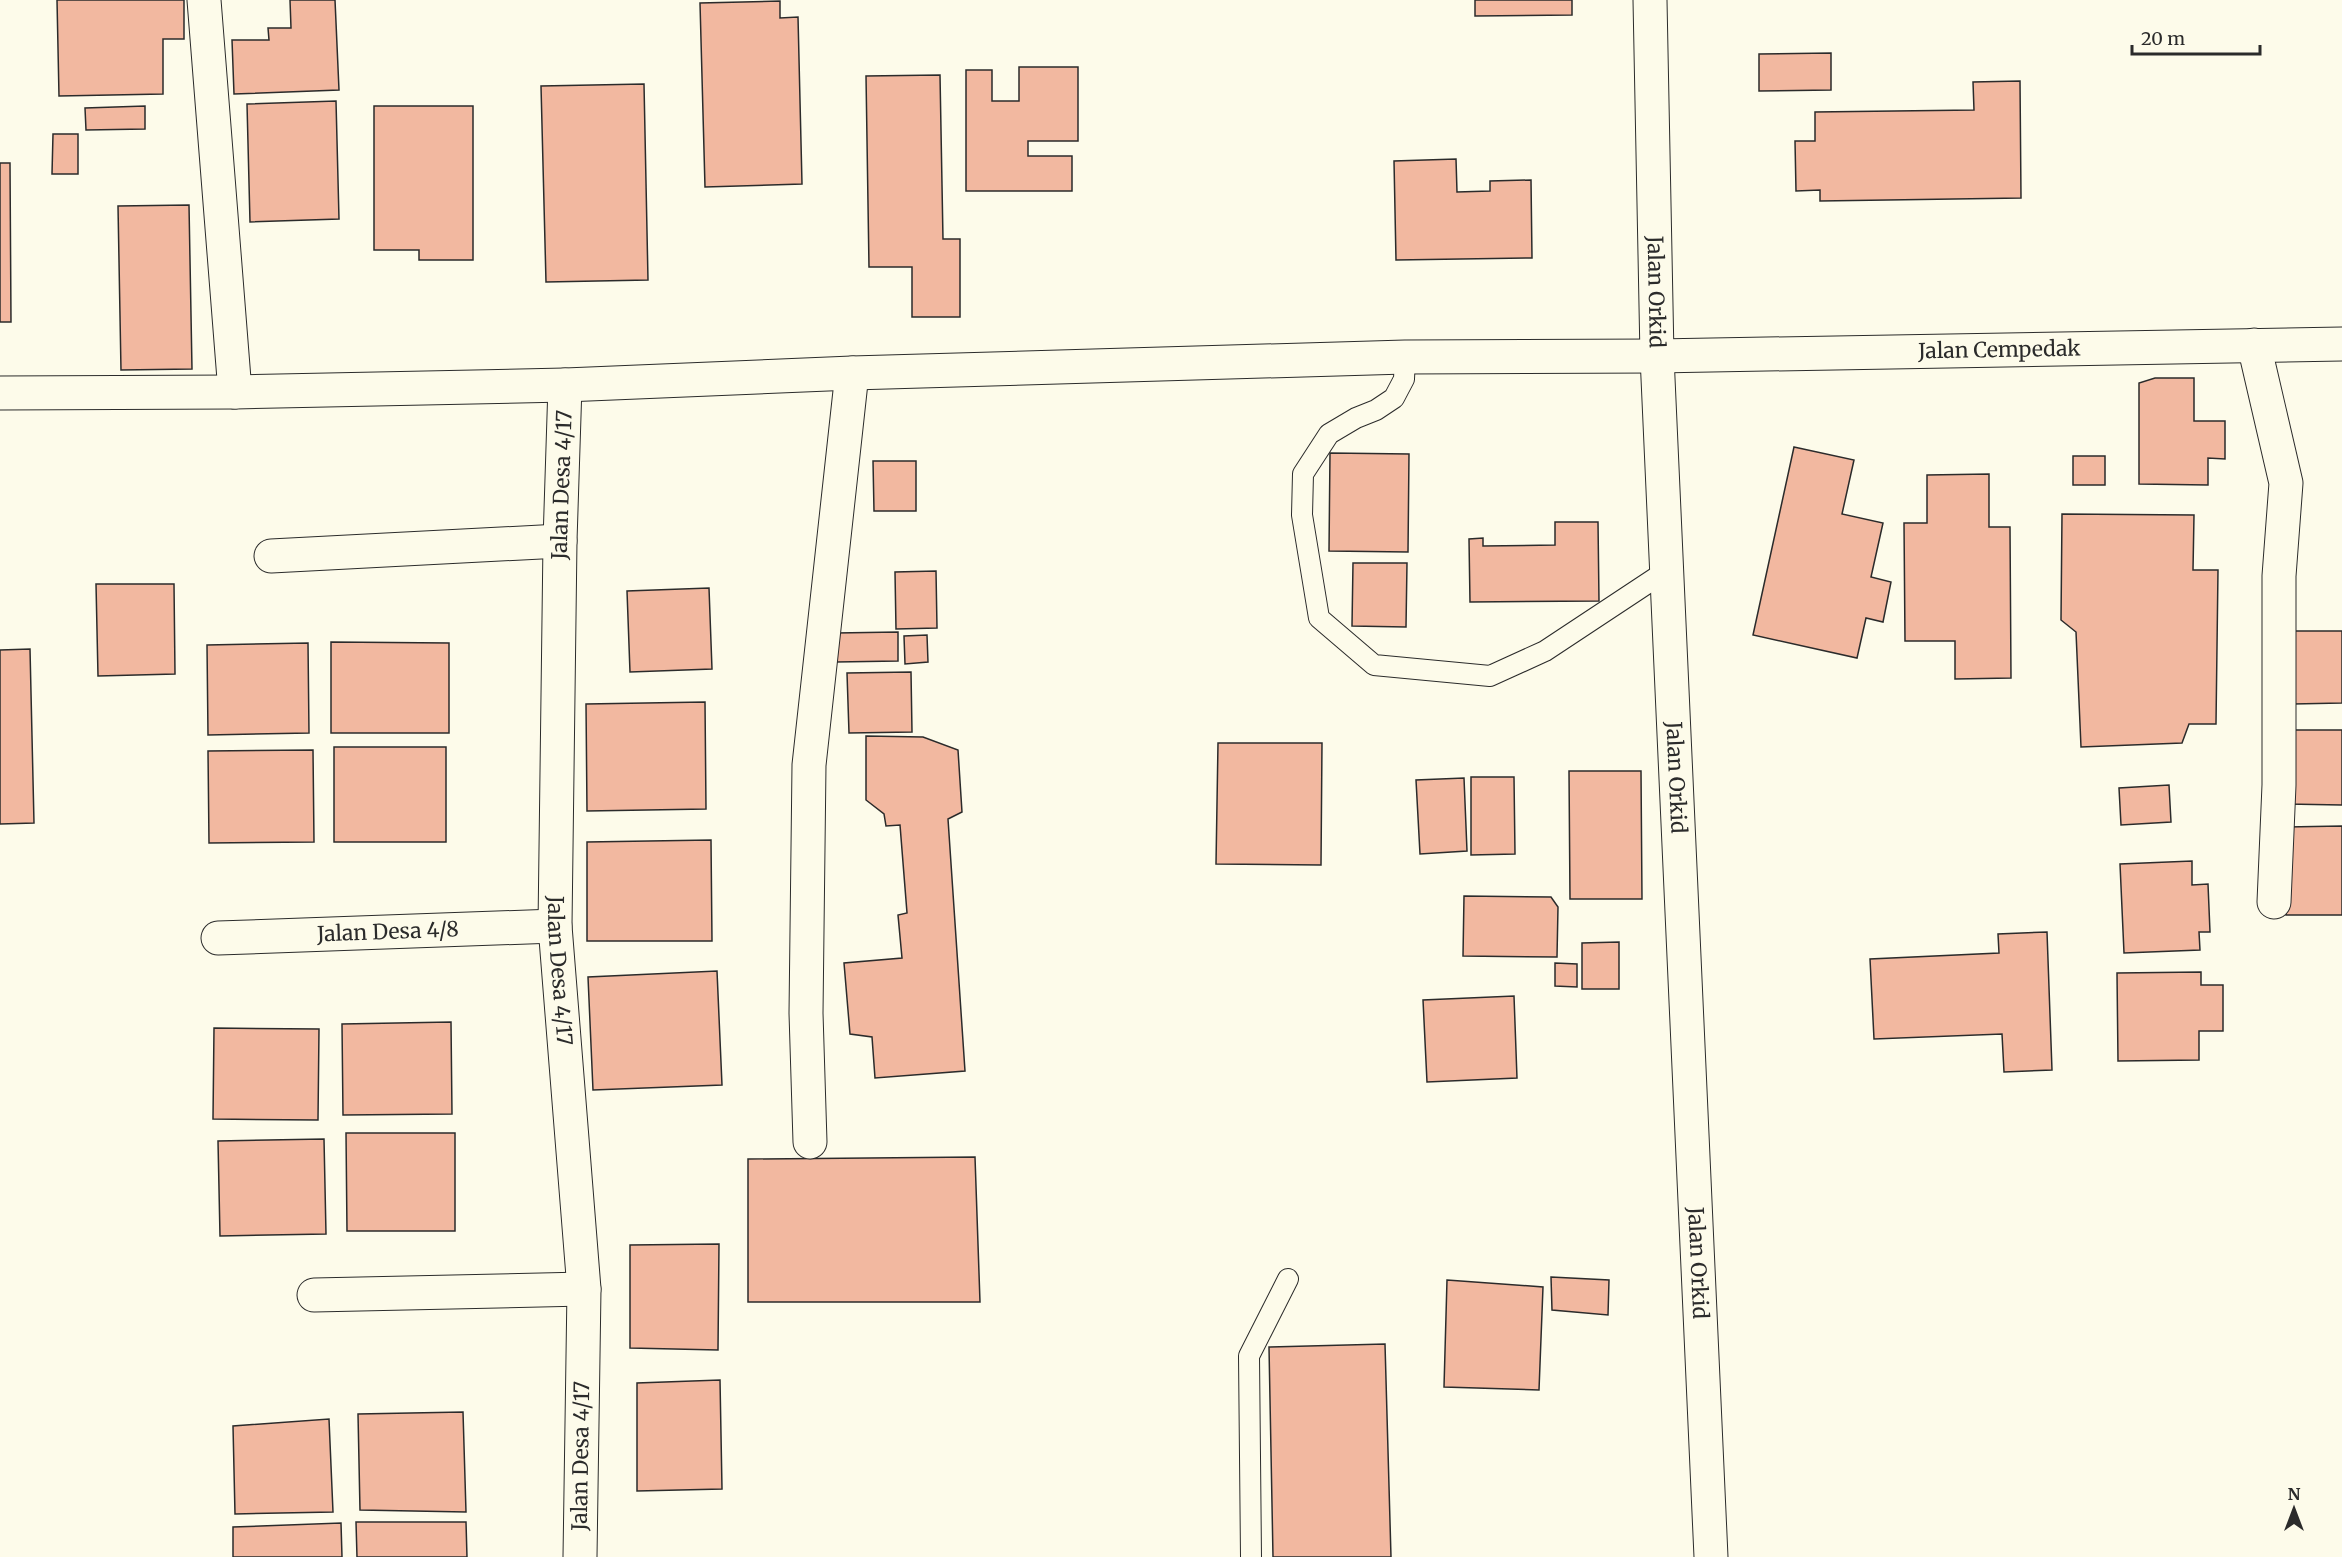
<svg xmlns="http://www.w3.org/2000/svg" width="2342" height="1557" font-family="Merriweather,serif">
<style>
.building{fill:#f2b8a0;stroke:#2b2b2b;stroke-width:1.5}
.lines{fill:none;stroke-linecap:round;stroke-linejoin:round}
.service-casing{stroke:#2b2b2b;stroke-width:22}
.minor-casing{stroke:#2b2b2b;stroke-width:35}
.service{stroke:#fdfbea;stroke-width:20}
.minor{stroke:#fdfbea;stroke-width:33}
.labels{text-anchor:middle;stroke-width:4.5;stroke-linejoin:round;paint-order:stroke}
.street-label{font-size:21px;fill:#2b2b2b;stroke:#fdfbea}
</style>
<rect width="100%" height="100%" fill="#fdfbea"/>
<path class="building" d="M57 0H184V39H163V94L59 96Z
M290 0H335L339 90 234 94 232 40H269L268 28H291Z
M1475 0H1572V15L1475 16Z
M780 1V18L798 17 802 184 705 187 700 3Z
M1831 53V90L1759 91V54Z
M1019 67H1078V141H1028V156H1072V191H966V70H992V101H1019Z
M940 75 943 239H960V317H912V267H869L866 76Z
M2020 81 2021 198 1820 201V190L1796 191 1795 141H1815V112L1974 110 1973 82Z
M644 84 648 280 546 282 541 86Z
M336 101 339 219 250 222 247 104Z
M145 106V129L86 130 85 108Z
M374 106H473V260H419V250H374Z
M53 134H78V174H52Z
M1456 159 1457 192 1490 191V181L1531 180 1532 258 1396 260 1394 161Z
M0 163H10L11 322H0Z
M189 205 192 369 121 370 118 206Z
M2155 378H2194V421H2225V459L2208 458V485L2139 484V383Z
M1794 447 1854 460 1842 514 1883 523 1871 577 1891 582 1883 622 1866 618 1857 658 1753 635Z
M1330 453 1409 454 1408 552 1329 551Z
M2073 456H2105V485H2073Z
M873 461H916V511H874Z
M1989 474V527H2010L2011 678 1955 679V641H1905L1904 523H1927V475Z
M2062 514 2194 515 2193 570H2218L2216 724H2189L2182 743 2081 747 2076 632 2061 620Z
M1555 522H1598L1599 601 1470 602 1469 539 1483 538V546L1555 545Z
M1353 563H1407L1406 627 1352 626Z
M936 571 937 628 896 629 895 572Z
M96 584H174L175 674 98 676Z
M709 588 712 669 630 672 627 591Z
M2293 631H2342V703L2293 704Z
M898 632V661L836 662V633Z
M927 635 928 662 905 664 904 636Z
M331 642 449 643V733H331Z
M308 643 309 733 208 735 207 645Z
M30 649 34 823 0 824V650Z
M911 672 912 732 849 733 847 673Z
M705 702 706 809 587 811 586 704Z
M2286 730H2342V805L2286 804Z
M866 736 923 737 958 750 962 812 948 819 965 1071 875 1078 872 1037 850 1034 844 963 902 958 898 915 907 913 900 825 886 826 884 814 866 800Z
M1218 743H1322L1321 865 1216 864Z
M334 747H446V842H334Z
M313 750 314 842 209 843 208 751Z
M1569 771H1641L1642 899H1570Z
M1471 777H1514L1515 854 1471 855Z
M1464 778 1467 851 1420 854 1416 780Z
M2169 785 2171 822 2121 825 2119 788Z
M2342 826V915H2286V827Z
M711 840 712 941H587V842Z
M2192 861V885L2208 884 2210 932H2199L2200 950 2124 953 2120 864Z
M1464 896 1551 897 1558 907 1557 957 1463 956Z
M2047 932 2052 1070 2004 1072 2002 1034 1874 1039 1870 959 1999 953 1998 934Z
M1619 942V989H1582V943Z
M1555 963 1577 964V987L1555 986Z
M717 971 722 1085 593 1090 588 977Z
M2201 972V985H2223V1031H2199V1060L2118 1061 2117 973Z
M1514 996 1517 1078 1427 1082 1423 1000Z
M451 1022 452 1114 343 1115 342 1024Z
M214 1028 319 1029 318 1120 213 1119Z
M346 1133H455V1231H347Z
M324 1139 326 1234 220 1236 218 1141Z
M975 1157 980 1302H748V1159Z
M719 1244 718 1350 630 1348V1245Z
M1551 1277 1609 1280 1608 1315 1552 1310Z
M1447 1280 1543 1287 1539 1390 1444 1387Z
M1385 1344 1391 1557H1273L1269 1347Z
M720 1380 722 1489 637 1491V1383Z
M463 1412 466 1512 360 1510 358 1414Z
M329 1419 333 1512 235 1514 233 1426Z
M356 1522H466L467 1557H357Z
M341 1523 342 1557H233V1527Z"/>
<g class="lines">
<g class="service-casing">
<path id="service" d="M1405 357 1404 379 1394 398 1376 410 1356 418 1329 434 1303 474 1302 515 1319 618 1374 665 1490 676 1545 651 1666 571
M1251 1557 1249 1356 1288 1279"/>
</g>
<g class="minor-casing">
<g id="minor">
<path d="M204 0 235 392"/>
<path id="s1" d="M1650 0 1657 356 1711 1557"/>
<path d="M2254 345 2286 483 2279 576V785L2274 902"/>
<path id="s2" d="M565 385 560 541 555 926 584 1289 580 1557"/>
<path id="s3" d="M0 393 235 392 565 385 852 373 1405 357 1657 356 2342 344"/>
<path d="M271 556 560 541"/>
<path id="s4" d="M218 938 555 926"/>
<path d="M810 1142 806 1013 809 765 852 373"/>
<path d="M314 1295 584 1289"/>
</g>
</g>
<use href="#service" class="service"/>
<use href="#minor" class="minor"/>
</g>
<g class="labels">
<g class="street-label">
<text dy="7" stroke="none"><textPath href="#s1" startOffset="292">Jalan Orkid</textPath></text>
<text dy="7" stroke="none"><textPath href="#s3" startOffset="2000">Jalan Cempedak</textPath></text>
<text transform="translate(562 485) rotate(-88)" y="7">Jalan Desa 4/17</text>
<text dy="7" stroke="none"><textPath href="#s1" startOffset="778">Jalan Orkid</textPath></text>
<text dy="7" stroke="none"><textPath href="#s4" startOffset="170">Jalan Desa 4/8</textPath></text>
<text dy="7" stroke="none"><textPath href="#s2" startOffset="586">Jalan Desa 4/17</textPath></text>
<text dy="7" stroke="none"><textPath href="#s1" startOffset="1264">Jalan Orkid</textPath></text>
<text transform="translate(581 1456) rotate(-89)" y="7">Jalan Desa 4/17</text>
</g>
</g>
<g transform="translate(2294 1509)" stroke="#fdfbea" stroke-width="4.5" paint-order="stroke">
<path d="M0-4.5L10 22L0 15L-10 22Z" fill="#2b2b2b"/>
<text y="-9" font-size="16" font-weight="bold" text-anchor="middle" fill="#2b2b2b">N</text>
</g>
<path d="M2132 45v9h128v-9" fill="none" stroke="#2b2b2b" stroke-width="3"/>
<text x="2141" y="45" font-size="18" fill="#2b2b2b" stroke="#fdfbea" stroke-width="4.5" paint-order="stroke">20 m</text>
</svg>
